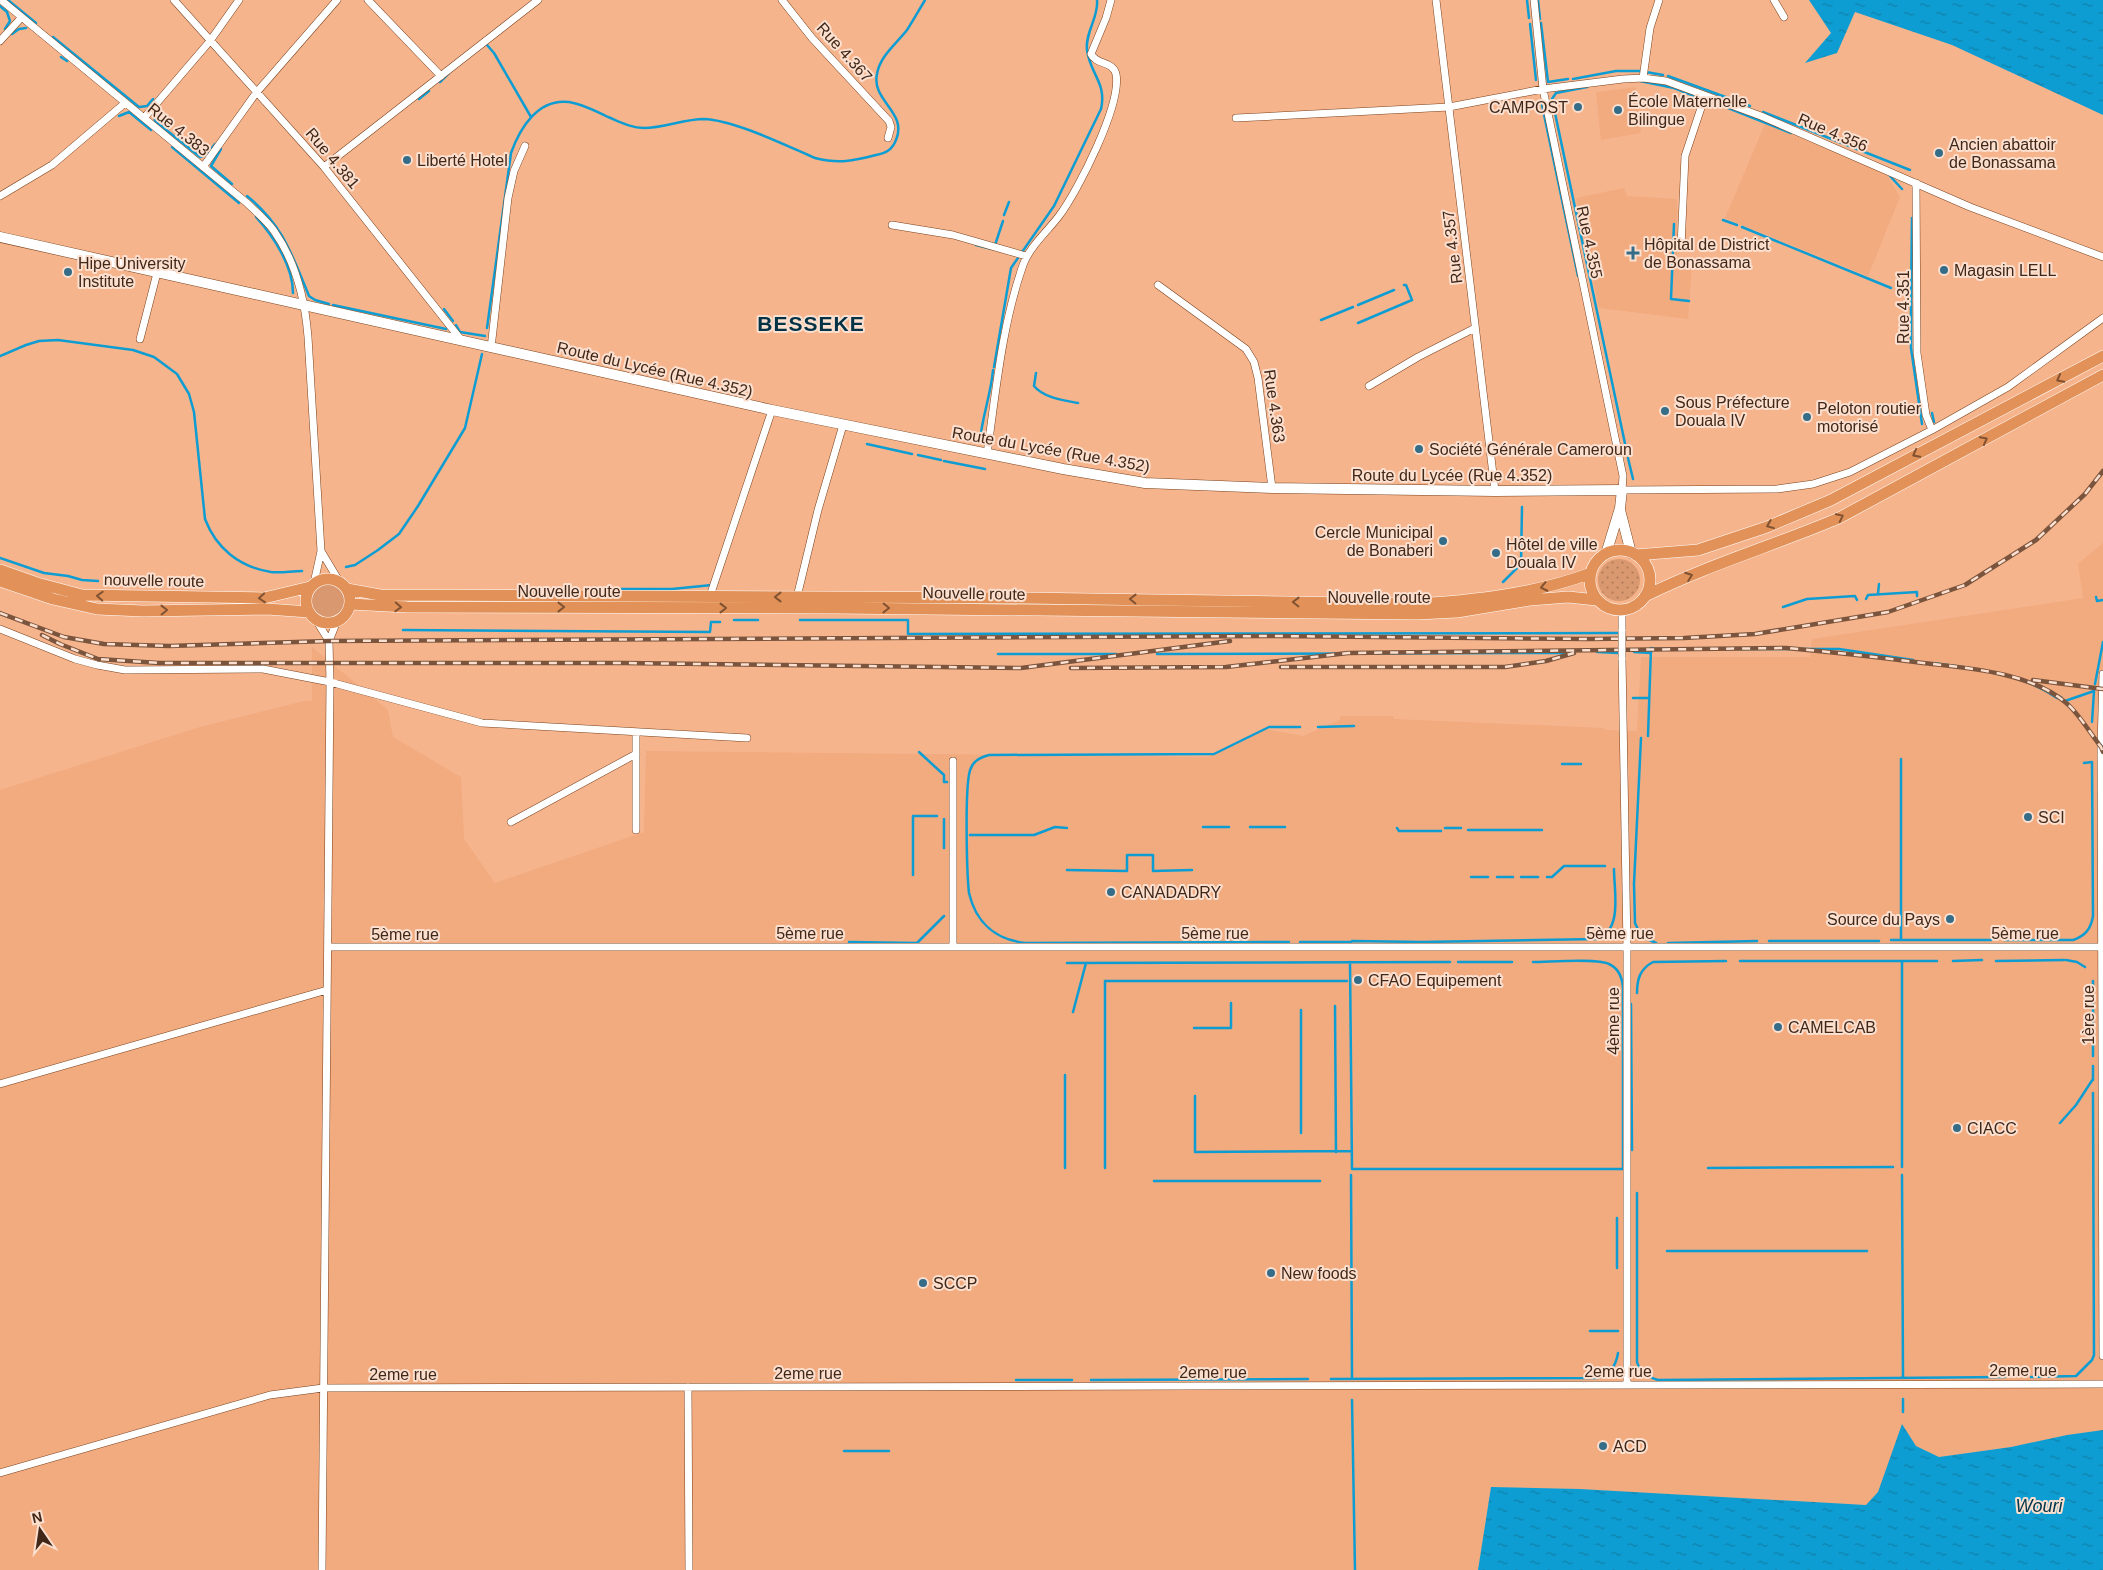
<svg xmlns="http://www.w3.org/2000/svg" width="2103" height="1570" font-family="Arial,sans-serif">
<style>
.built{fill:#f2aa7f}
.grass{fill:url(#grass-dots)}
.garden{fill:#da9870}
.water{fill:url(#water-ripples)}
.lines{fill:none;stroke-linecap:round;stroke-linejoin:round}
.stream{stroke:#0e9dd2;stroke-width:2.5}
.minor-casing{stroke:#79421c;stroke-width:8}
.secondary-casing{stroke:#79421c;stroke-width:11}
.trunk-casing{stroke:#fff;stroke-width:12}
.minor{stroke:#fff;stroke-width:7}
.secondary{stroke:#fff;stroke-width:10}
.trunk{stroke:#e29258;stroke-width:11}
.rail-casing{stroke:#7a543d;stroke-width:4.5}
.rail{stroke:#fbdfcf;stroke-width:2.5;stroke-dasharray:8;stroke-linecap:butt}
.minor-bridge-casing{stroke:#79421c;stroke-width:8;stroke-linecap:butt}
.minor-bridge{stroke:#fff;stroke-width:7}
.oneway{stroke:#815232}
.poi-dot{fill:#356c87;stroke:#fbdfcf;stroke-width:2}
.labels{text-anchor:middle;stroke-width:4;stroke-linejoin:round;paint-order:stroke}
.street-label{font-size:16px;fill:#412718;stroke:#fbdfcf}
.poi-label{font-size:16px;fill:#412718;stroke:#fbdfcf;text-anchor:start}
.water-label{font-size:18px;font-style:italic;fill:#00364c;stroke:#fbdfcf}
.district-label{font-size:21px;font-weight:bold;letter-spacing:1px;fill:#013246;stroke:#fbdfcf}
</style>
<defs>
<pattern id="grass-dots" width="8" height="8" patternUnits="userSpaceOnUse" patternTransform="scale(1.25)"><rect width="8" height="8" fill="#da9870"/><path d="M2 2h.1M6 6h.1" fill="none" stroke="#b27c5b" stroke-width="1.8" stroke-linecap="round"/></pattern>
<pattern id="water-ripples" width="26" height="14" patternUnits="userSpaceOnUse" patternTransform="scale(1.25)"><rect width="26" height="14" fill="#0e9dd2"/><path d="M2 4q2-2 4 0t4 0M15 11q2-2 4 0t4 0" fill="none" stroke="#0f80a9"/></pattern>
</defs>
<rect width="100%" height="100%" fill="#f6b48d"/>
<path class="built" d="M1636 87 1641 133 1601 140 1596 92Z
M1765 124 1885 172 1900 197 1868 276 1725 218Z
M1624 188 1627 196 1677 199V264L1692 265 1688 319 1599 308 1576 198Z
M2103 543V1430L2067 1435 2011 1447 1939 1457 1916 1446 1902 1424 1878 1492 1866 1505 1580 1489 1491 1487 1478 1570H0V790L200 727 304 701H312V647L388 710 393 737 461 777 464 839 495 883 644 832 646 751 1207 757 1265 729 1303 736 1340 720V716H1393L1394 719 1604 728 1605 730 1637 731 1641 657H1810L1812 639 2083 598 2078 564Z"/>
<path class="grass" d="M1598 580a21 21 0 1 1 42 0a21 21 0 1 1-42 0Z"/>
<path class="garden" d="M310 600a18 18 0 1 1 36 0a18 18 0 1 1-36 0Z"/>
<path class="water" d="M1809 0H2103V115L1952 45 1855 12 1837 53 1805 63 1831 33Z
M1902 1424 1916 1446 1939 1457 2011 1447 2067 1435 2103 1430V1570H1478L1491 1487 1580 1489 1866 1505 1878 1492Z"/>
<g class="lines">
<path class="stream" d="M8 0 36 23
M1527 0 1529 18
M1538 0 1540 19
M0 6 7 12 10 21 5 29
M1541 23 1548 82 1568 79
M1530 24 1536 80
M12 34 19 29 26 28
M53 37 139 107 147 106 153 99
M483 44 487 45 494 53 531 117
M61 57 67 61
M1646 72 1663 75
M1668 76 1750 106
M1573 79 1616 71H1640
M1640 81 1674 88 1702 99
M440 82 449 73
M1587 87 1556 93 1552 99 1627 453
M419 99 429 91
M1713 102 1791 133
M159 105 154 112 155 121 200 157 206 155 215 144
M1542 105 1578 276
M1763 112 1910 170
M119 116 129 112 151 130
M172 147 239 203
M221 149 211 166 232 184
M1890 176 1902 189
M247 196C283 225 292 255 309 296L315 300 329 304
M1004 215 1009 202
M256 217C274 237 293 266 293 293
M1723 220 1737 225
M1674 224 1671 299 1689 301
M1742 227 1891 288
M976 245 992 249
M995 245 1003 221
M1911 299 1912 218
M1911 301V348L1922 424
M333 305 446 329
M1358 305 1394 290
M444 309 453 321
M1321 320 1353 307
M1358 323 1412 300 1406 285H1404
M456 325 460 332 485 336
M487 328 511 153C520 128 538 98 569 102 582 104 596 111 608 117 620 122 631 128 644 128 664 128 684 119 704 119 734 120 787 146 815 158 839 164 853 161 876 155 886 153 892 150 896 140 908 112 871 101 877 74 880 56 896 44 907 30 913 21 919 10 925 0
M0 356 26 345 39 341 58 340 133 350 154 357 177 374 189 394 194 412 205 519C216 548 239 567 271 572 281 573 292 571 302 571
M994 367 1011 268 1054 206 1101 109C1107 83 1090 74 1087 50 1085 32 1099 17 1097 0
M1036 373 1034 386C1044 398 1063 400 1078 403
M1932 413 1934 422
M980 441C982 417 991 394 993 370
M867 444 912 454
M918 455 941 460
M1628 458 1633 479
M944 461 985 469
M0 558 44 573 68 576 82 580 98 581
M346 567 355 565 378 550 399 534 418 506 465 428 482 354
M1503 582 1521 564 1522 507
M620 589H672L712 585
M1878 594 1879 584
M2096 597 2097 601 2103 600
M1866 599 1868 595 1917 592V596
M1783 607 1807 599 1855 596 1857 600
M734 620H758
M800 620H908V634L1618 633
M403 630 710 632 711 622H720
M1651 648 1657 649H1839L1913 660
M1597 652 1618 653
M1634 652 1651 653V651
M998 654H1116
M1157 654 1565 653
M1933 663C1976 669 2020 672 2057 698L2061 697
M2095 684 2103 642
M1633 698H1649
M2065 701 2094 691 2092 722
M1318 727 1354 726
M1648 736 1651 648
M1641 738 1634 884 1635 923 1641 936 1656 943
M919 752 944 775V782H947
M1562 764H1581
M1203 827H1229
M1250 827H1285
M1397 828 1399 831H1441
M1445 828H1461
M1468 830H1542
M970 835H1034L1055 827 1067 828
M944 848V819
M1067 870 1127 871V855H1153V871L1192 870
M913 875V816H937
M1471 877H1488
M1497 877H1513
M1521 877H1538
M1547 877H1552L1564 866H1605
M1891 940H1991
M1901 940V759
M2004 940H2073C2085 936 2091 929 2093 916L2092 762 2084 763
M1352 941 1422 942 1597 939C1623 930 1614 891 1614 869
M1769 941H1879
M849 942 917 943 944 916
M1289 942 1026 943C996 940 976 923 969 893 967 875 964 780 971 768 974 760 981 757 989 755L1214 754 1269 727H1300
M1300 942H1351
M1668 943 1757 941
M2066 960 2077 962 2085 967
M1740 961H1902
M1953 961 1982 960
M1996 961 2064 960
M1350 962 1352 1169H1623V987C1622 977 1618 968 1609 964 1596 958 1550 962 1533 962
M1458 962H1512
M1067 963 1450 962
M2093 981V1056
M1637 993C1637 979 1640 969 1653 962L1726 961
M1631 1004 1632 1150
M1335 1006 1336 1152
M1301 1010V1133
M1073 1012 1086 963
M1194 1028H1231V1003
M2093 1066V1080
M1065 1075V1168
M1195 1096V1152L1351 1151
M2060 1123 2076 1105 2093 1079
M1902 1167V961H1937
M1105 1168V981H1347
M1708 1168 1893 1167
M1351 1175 1352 1379
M1902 1175 1903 1377
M1154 1181H1320
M1637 1193V1362C1640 1372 1648 1377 1658 1380L2005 1377
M1617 1218V1268
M1667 1251H1867
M1590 1331H1618
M2031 1377 2076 1376 2092 1360 2094 1355 2093 1093
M1331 1379 1597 1378C1610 1375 1616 1366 1618 1353
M1016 1380H1072
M1091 1380 1308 1379
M1352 1400 1355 1570
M1903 1412V1399
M844 1451H889"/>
<g class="minor-casing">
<path id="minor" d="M1 0 247 203C256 212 267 221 274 231 296 262 305 300 308 337L321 551 314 583
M174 0 324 167 462 341
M368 0 441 76
M782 0 812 38 889 121 891 127 888 138
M1436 0 1495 491
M1534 0 1543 89 1623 476 1622 490 1777 489 1813 484 1850 472 1932 430 2008 387 2103 318
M1774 0 1784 17
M0 41 21 18
M1643 78 1650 28 1659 0
M144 118 210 41 239 0
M1236 118 1449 107 1543 89 1623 79 1643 78 1666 81 1761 116 1970 207 2103 257
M203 167 256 93 337 0
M324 167 538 0
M1916 183 1917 353 1926 415 1932 430
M0 196 52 165 125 103
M892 225 953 235 1026 256
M1681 247 1685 156 1705 96
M1158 285 1246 349 1254 362 1258 378 1272 488
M140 339 157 273
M491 348 508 198 514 171 525 146
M1369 386 1418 357 1475 328
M987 454C996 391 1002 325 1023 265 1030 246 1047 232 1059 216 1078 191 1122 104 1116 74 1113 61 1096 65 1091 54L1106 18 1111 0
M321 551 339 581
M710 596 772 410
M797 597 818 510 843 425
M1622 610V631
M316 620 329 641
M0 629 75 659 97 665 125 670 263 669 330 682 329 641 337 621
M1622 658 1627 947V1385
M2103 674 2101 747 2103 1356
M511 822 636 754
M636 830V732
M328 947H2103
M953 947V761
M0 1084 327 990
M688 1387 689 1570
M0 1473 270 1395 323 1388 2103 1384
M322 1570 330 682 482 723 747 738"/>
</g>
<g class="secondary-casing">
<path id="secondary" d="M0 237 772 410 1063 469 1145 483 1272 488 1495 491 1622 490 1620 508 1606 554
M1620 510 1631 553"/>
</g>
<g class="trunk-casing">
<path id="trunk" d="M1590 580a30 30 0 1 1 60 0a30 30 0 1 1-60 0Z
M1636 555 1698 550 1767 527 1831 500 2103 356
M0 570 37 583 82 595 264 598 310 587
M306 601a22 22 0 1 1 44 0a22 22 0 1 1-44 0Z
M0 581 53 599 97 609 143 611 267 609 309 612
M347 589 380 595 1024 598 1415 604C1473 601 1536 594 1591 573
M1645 596C1708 565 1775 545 1839 518L2103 375
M350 604 407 607 836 608 1417 614 1457 612 1530 600 1568 597 1597 600"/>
</g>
<use href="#minor" class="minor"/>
<use href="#secondary" class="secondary"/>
<use href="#trunk" class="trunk"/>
<g class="rail-casing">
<path id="rail" d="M0 613 64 637 104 644 169 646 329 641 1275 636 1587 639 1684 638 1755 634 1888 612 1965 585 2036 540 2085 494 2103 471
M42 635 60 644 98 659 159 663H623L1021 668 1230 641
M1281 667H1505L1546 661 1574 653
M1071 668 1226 667 1348 653 1786 648C1832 652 1877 657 1923 663 1967 668 2029 672 2065 702 2078 712 2090 733 2101 747L2103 752
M2033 680 2103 689"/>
</g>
<use href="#rail" class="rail"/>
<g class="minor-bridge-casing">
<path id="minor-bridge" d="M1622 631V658"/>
</g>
<use href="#minor-bridge" class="minor-bridge"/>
</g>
<defs><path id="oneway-chevron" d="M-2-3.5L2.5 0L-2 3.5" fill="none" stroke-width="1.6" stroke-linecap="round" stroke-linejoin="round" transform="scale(1.25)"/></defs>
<g class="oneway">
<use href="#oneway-chevron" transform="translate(2060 379) rotate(152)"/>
<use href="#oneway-chevron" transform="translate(1984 440) rotate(-28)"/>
<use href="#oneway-chevron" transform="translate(1916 454) rotate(152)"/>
<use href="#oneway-chevron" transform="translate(1840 517) rotate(-26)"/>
<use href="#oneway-chevron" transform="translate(1770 525) rotate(158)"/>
<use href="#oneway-chevron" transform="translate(1689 576) rotate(-20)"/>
<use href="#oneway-chevron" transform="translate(1544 587) rotate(168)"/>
<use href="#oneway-chevron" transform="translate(100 596) rotate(-177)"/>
<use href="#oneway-chevron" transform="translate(778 597) rotate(-180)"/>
<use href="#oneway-chevron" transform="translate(262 598) rotate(175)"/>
<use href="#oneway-chevron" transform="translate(1133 599) rotate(-179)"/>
<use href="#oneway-chevron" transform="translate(1296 602) rotate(-179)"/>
<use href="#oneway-chevron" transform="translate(398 607) rotate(3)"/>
<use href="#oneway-chevron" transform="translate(561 607)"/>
<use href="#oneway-chevron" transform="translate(723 608)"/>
<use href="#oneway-chevron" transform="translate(886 608) rotate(1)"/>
<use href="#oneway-chevron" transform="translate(164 610) rotate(-1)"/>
</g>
<g class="poi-dot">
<circle cx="1578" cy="107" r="5"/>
<circle cx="1618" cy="110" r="5"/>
<circle cx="1939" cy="153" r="5"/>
<circle cx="407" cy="160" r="5"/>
<path d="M1630.5 245.5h5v5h5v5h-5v5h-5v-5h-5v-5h5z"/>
<circle cx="1944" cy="270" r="5"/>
<circle cx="68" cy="272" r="5"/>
<circle cx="1665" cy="411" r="5"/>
<circle cx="1807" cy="417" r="5"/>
<circle cx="1419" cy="449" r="5"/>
<circle cx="1443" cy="541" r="5"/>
<circle cx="1496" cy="553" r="5"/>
<circle cx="2028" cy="817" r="5"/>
<circle cx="1111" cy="892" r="5"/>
<circle cx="1950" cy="919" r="5"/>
<circle cx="1358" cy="980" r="5"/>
<circle cx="1778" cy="1027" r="5"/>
<circle cx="1957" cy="1128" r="5"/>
<circle cx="1271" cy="1273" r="5"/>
<circle cx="923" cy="1283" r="5"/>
<circle cx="1603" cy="1446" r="5"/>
</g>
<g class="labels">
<g class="street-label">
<text transform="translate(845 52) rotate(48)" y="6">Rue 4.367</text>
<text transform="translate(179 129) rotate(39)" y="6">Rue 4.383</text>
<text transform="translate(1833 132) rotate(23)" y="6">Rue 4.356</text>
<text transform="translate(333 158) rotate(50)" y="6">Rue 4.381</text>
<text transform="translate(1590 242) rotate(78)" y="6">Rue 4.355</text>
<text transform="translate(1452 247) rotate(-97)" y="6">Rue 4.357</text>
<text transform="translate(1903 307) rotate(-90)" y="6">Rue 4.351</text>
<text transform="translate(655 369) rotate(13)" y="6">Route du Lycée (Rue 4.352)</text>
<text transform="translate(1275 406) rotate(82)" y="6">Rue 4.363</text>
<text transform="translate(1051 449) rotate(10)" y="6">Route du Lycée (Rue 4.352)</text>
<text x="1452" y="481">Route du Lycée (Rue 4.352)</text>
<text transform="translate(154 580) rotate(1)" y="6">nouvelle route</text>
<text x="569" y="597">Nouvelle route</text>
<text transform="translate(974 593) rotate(1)" y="6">Nouvelle route</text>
<text x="1379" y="603">Nouvelle route</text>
<text x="810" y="939">5ème rue</text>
<text x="1215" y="939">5ème rue</text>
<text x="1620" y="939">5ème rue</text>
<text x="2025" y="939">5ème rue</text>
<text x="405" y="940">5ème rue</text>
<text transform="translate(2088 1015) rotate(-90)" y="6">1ère rue</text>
<text transform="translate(1613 1021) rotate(-90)" y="6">4ème rue</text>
<text x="2023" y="1376">2eme rue</text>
<text x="1618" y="1377">2eme rue</text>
<text x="1213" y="1378">2eme rue</text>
<text x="808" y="1379">2eme rue</text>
<text x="403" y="1380">2eme rue</text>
</g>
<g class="poi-label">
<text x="1628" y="107">École Maternelle<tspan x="1628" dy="18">Bilingue</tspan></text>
<text x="1568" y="113" text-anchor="end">CAMPOST</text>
<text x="1949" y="150">Ancien abattoir<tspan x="1949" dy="18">de Bonassama</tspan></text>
<text x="417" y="166">Liberté Hotel</text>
<text x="1644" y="250">Hôpital de District<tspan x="1644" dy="18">de Bonassama</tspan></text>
<text x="78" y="269">Hipe University<tspan x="78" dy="18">Institute</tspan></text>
<text x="1954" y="276">Magasin LELL</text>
<text x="1675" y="408">Sous Préfecture<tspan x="1675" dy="18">Douala IV</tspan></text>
<text x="1817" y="414">Peloton routier<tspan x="1817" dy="18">motorisé</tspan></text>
<text x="1429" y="455">Société Générale Cameroun</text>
<text x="1433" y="538" text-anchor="end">Cercle Municipal<tspan x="1433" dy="18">de Bonaberi</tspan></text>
<text x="1506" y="550">Hôtel de ville<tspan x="1506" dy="18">Douala IV</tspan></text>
<text x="2038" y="823">SCI</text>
<text x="1121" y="898">CANADADRY</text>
<text x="1940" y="925" text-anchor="end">Source du Pays</text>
<text x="1368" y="986">CFAO Equipement</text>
<text x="1788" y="1033">CAMELCAB</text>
<text x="1967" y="1134">CIACC</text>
<text x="1281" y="1279">New foods</text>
<text x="933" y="1289">SCCP</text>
<text x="1613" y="1452">ACD</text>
</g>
<g class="water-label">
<text x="2039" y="1512">Wouri</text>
</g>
<g class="district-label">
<text x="811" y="331">BESSEKE</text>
</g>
</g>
<g transform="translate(40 1530) rotate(347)" stroke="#fbdfcf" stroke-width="4" paint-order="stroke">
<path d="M0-4L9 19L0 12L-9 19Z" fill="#412718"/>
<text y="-8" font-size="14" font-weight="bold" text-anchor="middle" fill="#412718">N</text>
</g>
</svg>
